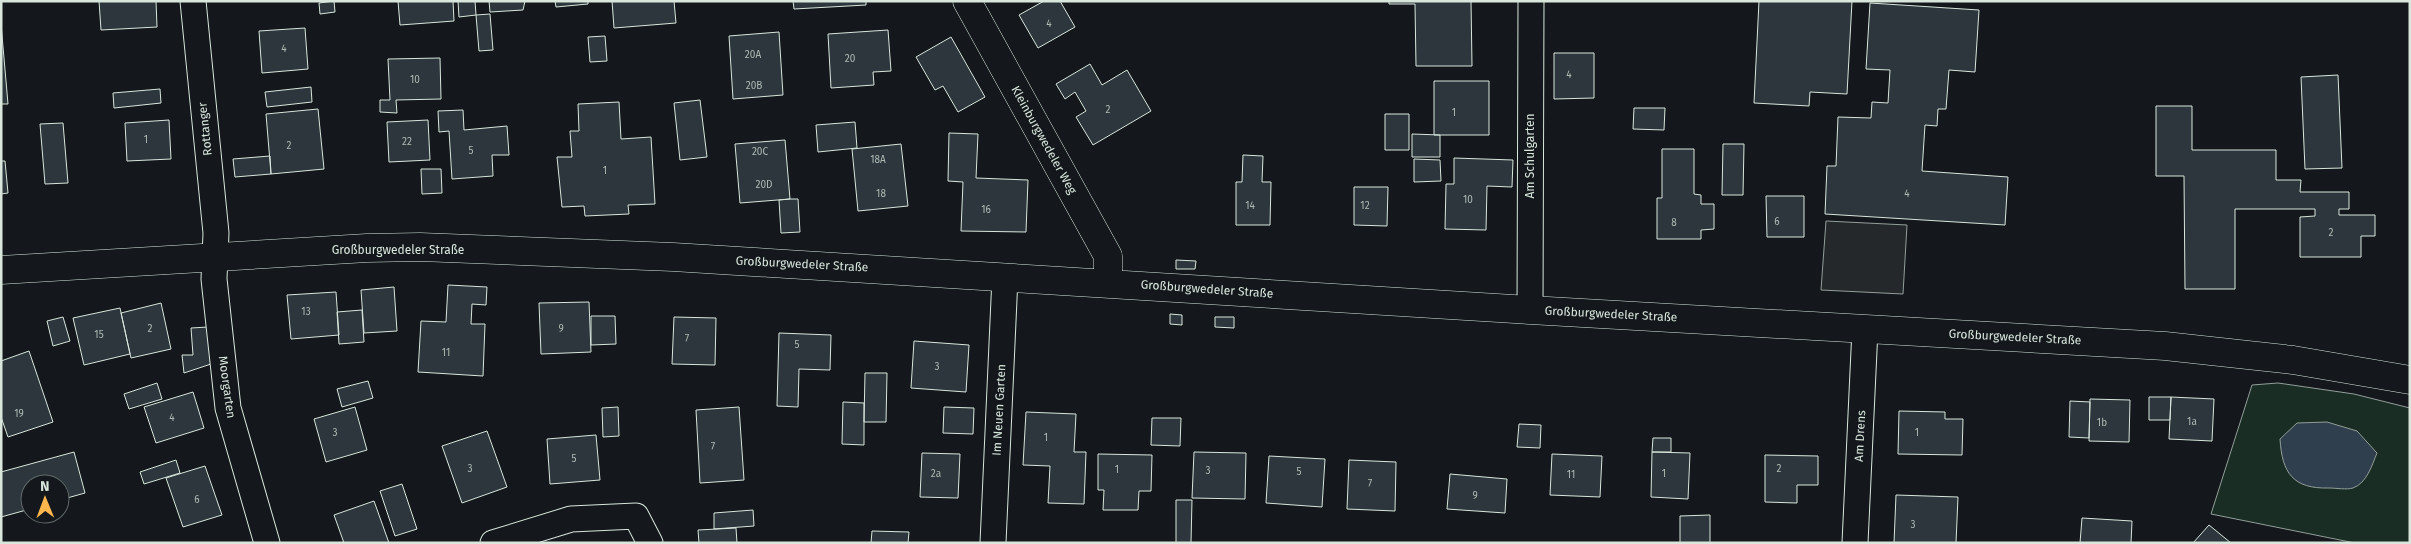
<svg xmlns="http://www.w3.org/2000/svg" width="2411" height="544" font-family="'Fira Sans',sans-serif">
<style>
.green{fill:#1a2d24;stroke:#939e99}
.parking{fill:#24282b;stroke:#939e99}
.water{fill:#2f3f4d;stroke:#939e99}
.building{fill:#2c363c;stroke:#d8e6dc}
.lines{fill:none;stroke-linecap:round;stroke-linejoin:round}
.street-casing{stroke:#d8e6dc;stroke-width:27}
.secondary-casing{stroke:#d8e6dc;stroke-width:29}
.street{stroke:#14181c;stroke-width:25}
.secondary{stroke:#14181c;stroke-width:28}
.labels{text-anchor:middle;stroke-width:4;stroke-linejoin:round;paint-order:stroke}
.number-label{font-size:10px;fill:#adbab4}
.street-label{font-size:12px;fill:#d8e6dc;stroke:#14181c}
</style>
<rect width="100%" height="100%" fill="#14181c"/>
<path class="green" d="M2278 383 2354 394 2410 408V543H2355L2211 514 2252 385Z"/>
<path class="parking" d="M1826 221 1907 225 1903 294 1821 290Z"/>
<path class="water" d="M2327 422 2357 431 2377 453C2372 465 2367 483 2353 488 2347 490 2336 488 2329 488 2293 489 2282 473 2280 439L2297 423Z"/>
<path class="building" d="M99 1H156L157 27 101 30Z
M334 1 335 12 320 14 319 3Z
M398 1H453L454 21 400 25Z
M458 1H475L476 15 459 17Z
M489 1H525L523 10 490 12Z
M555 1H588V4L556 7Z
M612 1H674L676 23 614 28Z
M793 1H866V5L794 9Z
M1044 1H1060L1075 27 1038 48 1019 15Z
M1389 1H1471L1472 66H1416L1415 4H1389Z
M1759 1H1852L1847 94 1810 92 1809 106 1754 103Z
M1870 3 1979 10 1975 72 1949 70 1946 109H1938L1937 126 1925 125 1922 171 2008 177 2005 225 1825 214 1827 166H1836L1838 117 1871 118 1872 102 1888 103 1890 70 1866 69Z
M490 14 493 50 479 51 476 15Z
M1 24 8 104H1Z
M305 28 308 69 262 73 259 31Z
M888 30 891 71 873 72 874 85 831 88 828 34Z
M779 32 783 95 733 99 729 36Z
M605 36 607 61 590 62 588 37Z
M951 37 985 97 958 112 943 86 935 90 916 57Z
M1554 53H1594V98L1554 99Z
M440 58 441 99 396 100 397 113 380 112V100H390L388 59Z
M1090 64 1102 85 1127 70 1151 111 1093 145 1076 117 1086 111 1075 92 1065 99 1056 84Z
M2338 75 2342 168 2305 169 2301 77Z
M1434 81H1489V135H1434Z
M311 87 312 102 267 107 265 92Z
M160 89 161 103 114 108 113 93Z
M700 100 707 157 680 160 674 103Z
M619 102 621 139 651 137 655 204 628 205 629 214 585 216 584 206 562 207 557 157H572L570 131H579L578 104Z
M2156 106H2192V150H2276V180H2301L2300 192H2349V209H2339V215H2375V236H2361V257H2300V217L2315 216V209H2235V289H2185L2184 176H2156Z
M1634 108H1665L1664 130 1633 129Z
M318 109 324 169 271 174 266 114Z
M463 110 464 130 507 126 509 155H492L493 176 452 179 449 131 439 132 438 111Z
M1385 114H1409V150H1385Z
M169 120 171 159 127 161 125 123Z
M428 120 430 160 389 162 387 122Z
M855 122 857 148 818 152 816 125Z
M63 123 68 183 45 184 40 124Z
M949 133 978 134 976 178 1028 180 1026 232 961 231 963 182 948 181Z
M1412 134 1440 135V157H1412Z
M785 140 790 199 740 203 735 144Z
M901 144 908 206 858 211 852 149Z
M1723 144H1744L1743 195H1722Z
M1662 149H1694V194L1701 195V204H1714V229L1701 230V239H1657V198H1662Z
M1243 155 1263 156 1262 182H1271L1270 225H1236V182H1242Z
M270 156 271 174 235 177 233 159Z
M1454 158 1513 160 1512 187 1487 186 1486 230 1445 229 1446 184H1454Z
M1414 159 1440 160 1441 181 1414 182Z
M1 161H5L8 193 1 194Z
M421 169H441L442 193 422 194Z
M1354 187H1388L1387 226 1354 225Z
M1766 196H1804V237H1767Z
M790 199H798L800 232 781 233 779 200Z
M1176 260 1196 261 1195 269H1176Z
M448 285 487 287 486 305 472 304 471 324H485L483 376 418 372 421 321 446 322Z
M394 287 397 331 364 333 361 290Z
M336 292 339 335 291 339 287 295Z
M589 302 591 352 541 354 539 303Z
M161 303 171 349 131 358 121 313Z
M120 308 130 354 84 365 73 318Z
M362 310 364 342 339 344 337 312Z
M1170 314 1182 315V325L1170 324Z
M591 316H615L616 344 591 345Z
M63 317 70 341 53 346 47 321Z
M674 317 716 318 715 365 672 364Z
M1215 317H1234V328L1215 327Z
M208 327 211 364 184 373 182 355H193L191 328Z
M779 333 831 335 830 370 799 369 798 407 777 406Z
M914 341 969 345 966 392 911 388Z
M29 351 53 422 8 437 1 417V361Z
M865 373H887L886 422H864Z
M368 381 373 398 342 407 337 389Z
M157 383 162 399 129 409 124 394Z
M193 392 204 428 156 443 144 407Z
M2149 397H2171L2170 420H2149Z
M2171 397 2214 399 2212 441 2169 439Z
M2090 399 2130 400 2129 442 2089 441Z
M2070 401 2090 402 2089 438 2069 437Z
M843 402 864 403V445L842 444Z
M355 407 367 450 326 462 314 419Z
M618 407 619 436 603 437 602 408Z
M739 407 744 480 700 483 696 410Z
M944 407 974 408 973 434 943 433Z
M1899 411 1945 412V419H1963L1962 455 1898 454Z
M1026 412 1076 414 1074 452H1086L1084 504 1048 503 1050 466 1023 465Z
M1152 418H1181L1180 446 1151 445Z
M1519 424 1541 425 1540 448 1517 447Z
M487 431 507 487 462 503 442 446Z
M596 435 600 480 550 484 547 439Z
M1653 438H1671V452H1652Z
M74 452 85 493 60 500V484H30V509L1 517V472Z
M1194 452 1246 453 1245 499 1192 498Z
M1652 452 1690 453 1688 499 1651 497Z
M922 453 960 454 958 498 920 497Z
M1098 454 1152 455 1151 491H1139L1138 510H1103L1104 490H1098Z
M1552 454 1602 456 1600 497 1550 495Z
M1765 455 1818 456V485H1797V503L1765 502Z
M1269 456 1325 459 1322 507 1266 503Z
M176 460 180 473 144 484 140 472Z
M1349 460 1396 462 1395 511 1347 509Z
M205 466 222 515 183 527 166 478Z
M1450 474 1507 479 1505 513 1447 509Z
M402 484 417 529 395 536 380 491Z
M1896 495 1958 497 1956 543H1894Z
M1176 500H1192L1191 543H1176Z
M374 501 389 543H344L334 515Z
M753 510 754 526 714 529V513Z
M1710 515V543H1680V516Z
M2082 518 2132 521 2131 543H2080Z
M2209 525 2231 543H2193Z
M736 528 737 543H699L698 530Z
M872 531 909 532 908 543H871Z"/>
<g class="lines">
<g class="street-casing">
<path id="street" d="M193 1 216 233 214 279 228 408 267 543
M1530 310 1531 1
M493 543 571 519 636 516 650 543
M993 543 1005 277
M1855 543 1865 329"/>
</g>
<g class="secondary-casing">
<path id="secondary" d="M967 1 1108 256V282
M1 270 367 248 420 247 673 257 1530 310 2165 346 2293 360 2410 380"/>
</g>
<use href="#street" class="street"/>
<use href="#secondary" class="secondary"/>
</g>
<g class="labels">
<g class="number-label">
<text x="1049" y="27">4</text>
<text x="284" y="52">4</text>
<text x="753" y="58">20A</text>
<text x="850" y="62">20</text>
<text x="1569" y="78">4</text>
<text x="415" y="83">10</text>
<text x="754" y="89">20B</text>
<text x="1108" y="113">2</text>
<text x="1454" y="116">1</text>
<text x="146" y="143">1</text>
<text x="407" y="145">22</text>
<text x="289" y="149">2</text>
<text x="471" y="154">5</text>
<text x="760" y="155">20C</text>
<text x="878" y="163">18A</text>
<text x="605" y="174">1</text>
<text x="764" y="188">20D</text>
<text x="881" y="197">18</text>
<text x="1907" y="197">4</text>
<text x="1468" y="203">10</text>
<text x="1250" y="209">14</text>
<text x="1365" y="209">12</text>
<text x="986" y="213">16</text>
<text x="1777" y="225">6</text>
<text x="1674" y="226">8</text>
<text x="2331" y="236">2</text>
<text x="306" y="315">13</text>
<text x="150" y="332">2</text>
<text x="561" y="332">9</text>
<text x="99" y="338">15</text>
<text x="687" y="342">7</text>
<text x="797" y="348">5</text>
<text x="446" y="356">11</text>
<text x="937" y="370">3</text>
<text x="19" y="417">19</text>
<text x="172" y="421">4</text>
<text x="2192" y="425">1a</text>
<text x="2102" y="426">1b</text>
<text x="335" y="436">3</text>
<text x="1917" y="436">1</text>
<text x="1046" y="441">1</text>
<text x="713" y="450">7</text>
<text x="574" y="462">5</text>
<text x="470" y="472">3</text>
<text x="1779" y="472">2</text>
<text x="1117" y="473">1</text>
<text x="1208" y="474">3</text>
<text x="1299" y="475">5</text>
<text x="936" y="477">2a</text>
<text x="1664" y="477">1</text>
<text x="1571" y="478">11</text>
<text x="1370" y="487">7</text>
<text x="1475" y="499">9</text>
<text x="197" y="503">6</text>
<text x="1913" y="528">3</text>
</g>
<g class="street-label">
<text transform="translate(205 129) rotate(-96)" y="4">Rottanger</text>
<text transform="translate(1044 140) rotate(61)" y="4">Kleinburgwedeler Weg</text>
<text transform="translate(1530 156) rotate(-90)" y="4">Am Schulgarten</text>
<text x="398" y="254">Großburgwedeler Straße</text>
<text transform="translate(802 264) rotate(3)" y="4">Großburgwedeler Straße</text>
<text transform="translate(1207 289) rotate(4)" y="4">Großburgwedeler Straße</text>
<text transform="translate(1611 314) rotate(3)" y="4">Großburgwedeler Straße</text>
<text transform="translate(2015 337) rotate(3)" y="4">Großburgwedeler Straße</text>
<text transform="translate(227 387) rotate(82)" y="4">Moorgarten</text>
<text transform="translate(999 410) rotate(-87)" y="4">Im Neuen Garten</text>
<text transform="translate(1860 436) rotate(-87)" y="4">Am Drens</text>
</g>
</g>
<rect width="2411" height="544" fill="none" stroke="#d8e6dc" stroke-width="5"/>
<g transform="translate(45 499) rotate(359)"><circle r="24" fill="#14181c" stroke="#626a69"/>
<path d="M0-4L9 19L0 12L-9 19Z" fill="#ffb74d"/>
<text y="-8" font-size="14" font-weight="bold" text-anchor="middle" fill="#d8e6dc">N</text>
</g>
</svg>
